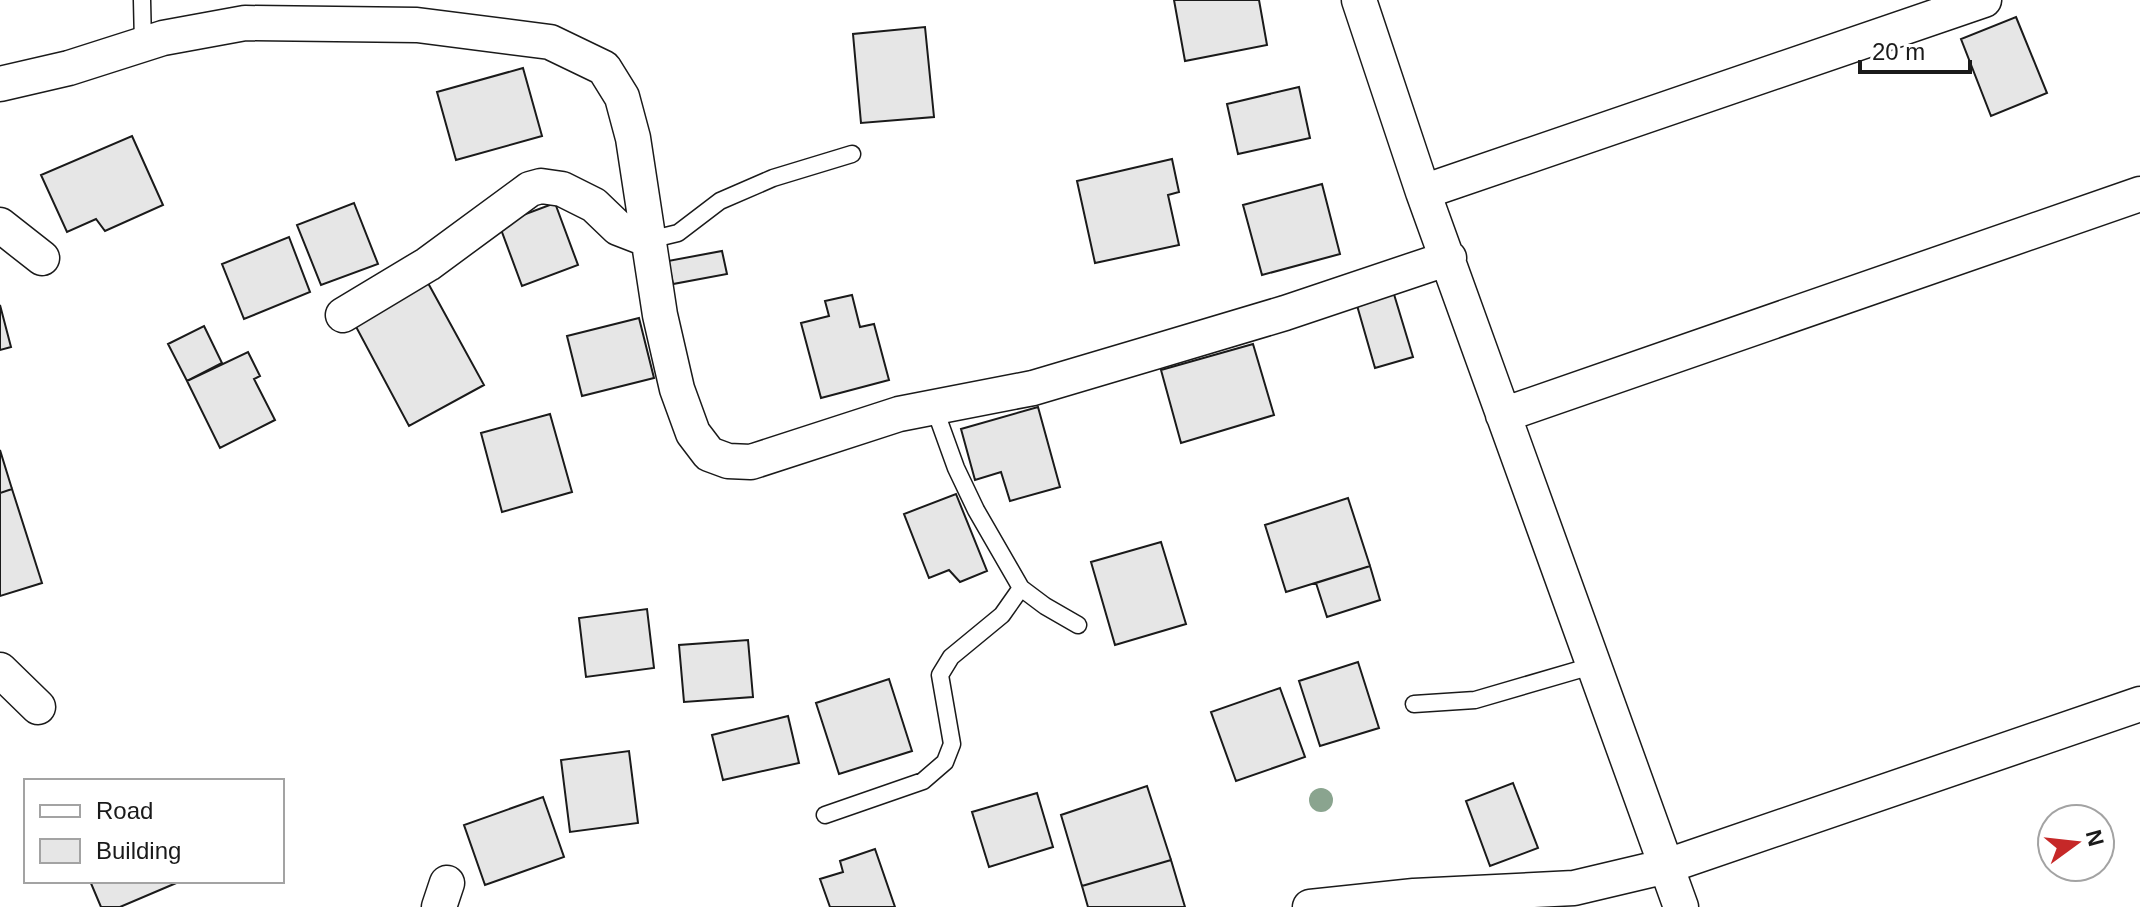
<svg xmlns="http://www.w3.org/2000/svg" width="2140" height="907" font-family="Arial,sans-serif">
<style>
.building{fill:#e6e6e6;stroke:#1a1a1a;stroke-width:2}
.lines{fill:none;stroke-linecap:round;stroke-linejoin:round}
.service-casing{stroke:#1a1a1a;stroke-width:19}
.minor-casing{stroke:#1a1a1a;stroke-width:37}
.service{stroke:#fff;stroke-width:16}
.minor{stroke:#fff;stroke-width:34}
.tree{fill:#8aa48f}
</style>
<rect width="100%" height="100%" fill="#fff"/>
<path class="building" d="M1174 0H1259L1267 45 1185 61Z
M2016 17 2047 93 1991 116 1961 39Z
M925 27 934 117 861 123 853 34Z
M523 68 542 136 456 160 437 92Z
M1299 87 1310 138 1238 154 1227 104Z
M132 136 163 205 105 231 96 219 67 232 41 175Z
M1172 159 1179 192 1168 195 1179 245 1095 263 1077 181Z
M1322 184 1340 254 1262 275 1243 205Z
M354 203 378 264 321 285 297 225Z
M555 203 578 265 522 286 499 224Z
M289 237 310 292 244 319 222 264Z
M722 251 727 274 673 284 668 261Z
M428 283 484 385 409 426 354 323Z
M1393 291 1413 357 1375 368 1356 302Z
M852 295 860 327 874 324 889 380 821 398 801 323 829 316 825 301Z
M0 305 11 347 0 350Z
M639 318 654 378 582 396 567 336Z
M204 326 222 363 187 381 168 344Z
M1253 344 1274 415 1181 443 1161 370Z
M248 352 260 376 254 379 275 420 220 448 187 381Z
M1038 407 1060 487 1010 501 1001 472 975 480 961 429Z
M550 414 572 492 502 512 481 433Z
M0 450 12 489 0 493Z
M12 489 42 583 0 596V493Z
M956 494 987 571 960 582 949 570 929 578 904 514Z
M1348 498 1370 566 1286 592 1265 525Z
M1161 542 1186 624 1115 645 1091 562Z
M1370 566 1380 600 1327 617 1316 583Z
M647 609 654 668 586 677 579 618Z
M748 640 753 697 684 702 679 645Z
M1358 662 1379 728 1320 746 1299 681Z
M889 679 912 751 839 774 816 703Z
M1280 688 1305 757 1236 781 1211 712Z
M788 716 799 763 723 780 712 735Z
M629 751 638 823 570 832 561 760Z
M1513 783 1538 848 1490 866 1466 801Z
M1147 786 1171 860 1082 886 1061 815Z
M1037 793 1053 847 989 867 972 812Z
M543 797 564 857 485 885 464 825Z
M875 849 895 907H830L820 879 843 872 840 861Z
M1171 860 1185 907H1088L1082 886Z
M90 881H181L120 907H101Z"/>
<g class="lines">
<g class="service-casing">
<path id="service" d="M142 0 143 44
M649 240 678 233 720 201 773 178 852 154
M934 407 956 468 976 510 1021 588 1045 606 1078 625
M1414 704 1475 700 1595 665
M825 815 923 781 945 762 952 744 940 675 951 657 1002 615 1021 588"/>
</g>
<g class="minor-casing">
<path id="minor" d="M1359 0 1423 192 1681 907
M0 84 69 68 163 38 245 23 417 25 550 42 604 68 622 97 633 138 660 315 677 389 693 433 709 454 728 461 751 462 899 414 1033 388 1151 353 1285 313 1449 258
M1423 192 1984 0
M0 225 42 258
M343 315 428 264 530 189 541 186 562 189 594 205 618 228 649 240
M1503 415 2140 194
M0 670 38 707
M439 907 447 883
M1310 907 1414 896 1574 888 1667 866 2140 704"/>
</g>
<use href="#service" class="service"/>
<use href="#minor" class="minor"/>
</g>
<circle class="tree" cx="1321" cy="800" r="12"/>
<rect x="24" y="779" width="260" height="104" fill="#ffffff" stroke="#a3a3a3" stroke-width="2"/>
<rect x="40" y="805" width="40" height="12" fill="#ffffff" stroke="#a3a3a3" stroke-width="2"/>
<text x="96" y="819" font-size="24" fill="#1a1a1a">Road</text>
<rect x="40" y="839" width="40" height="24" fill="#e6e6e6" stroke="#a3a3a3" stroke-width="2"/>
<text x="96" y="859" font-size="24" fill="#1a1a1a">Building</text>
<g transform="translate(2076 843) rotate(75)"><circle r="38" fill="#ffffff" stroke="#a3a3a3" stroke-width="2"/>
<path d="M0-6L14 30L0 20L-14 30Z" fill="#c62828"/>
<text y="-12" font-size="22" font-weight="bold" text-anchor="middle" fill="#1a1a1a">N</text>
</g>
<path d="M1860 60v12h110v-12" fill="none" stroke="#1a1a1a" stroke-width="4"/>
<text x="1872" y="60" font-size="24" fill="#1a1a1a" stroke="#ffffff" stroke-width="6" paint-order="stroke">20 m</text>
</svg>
